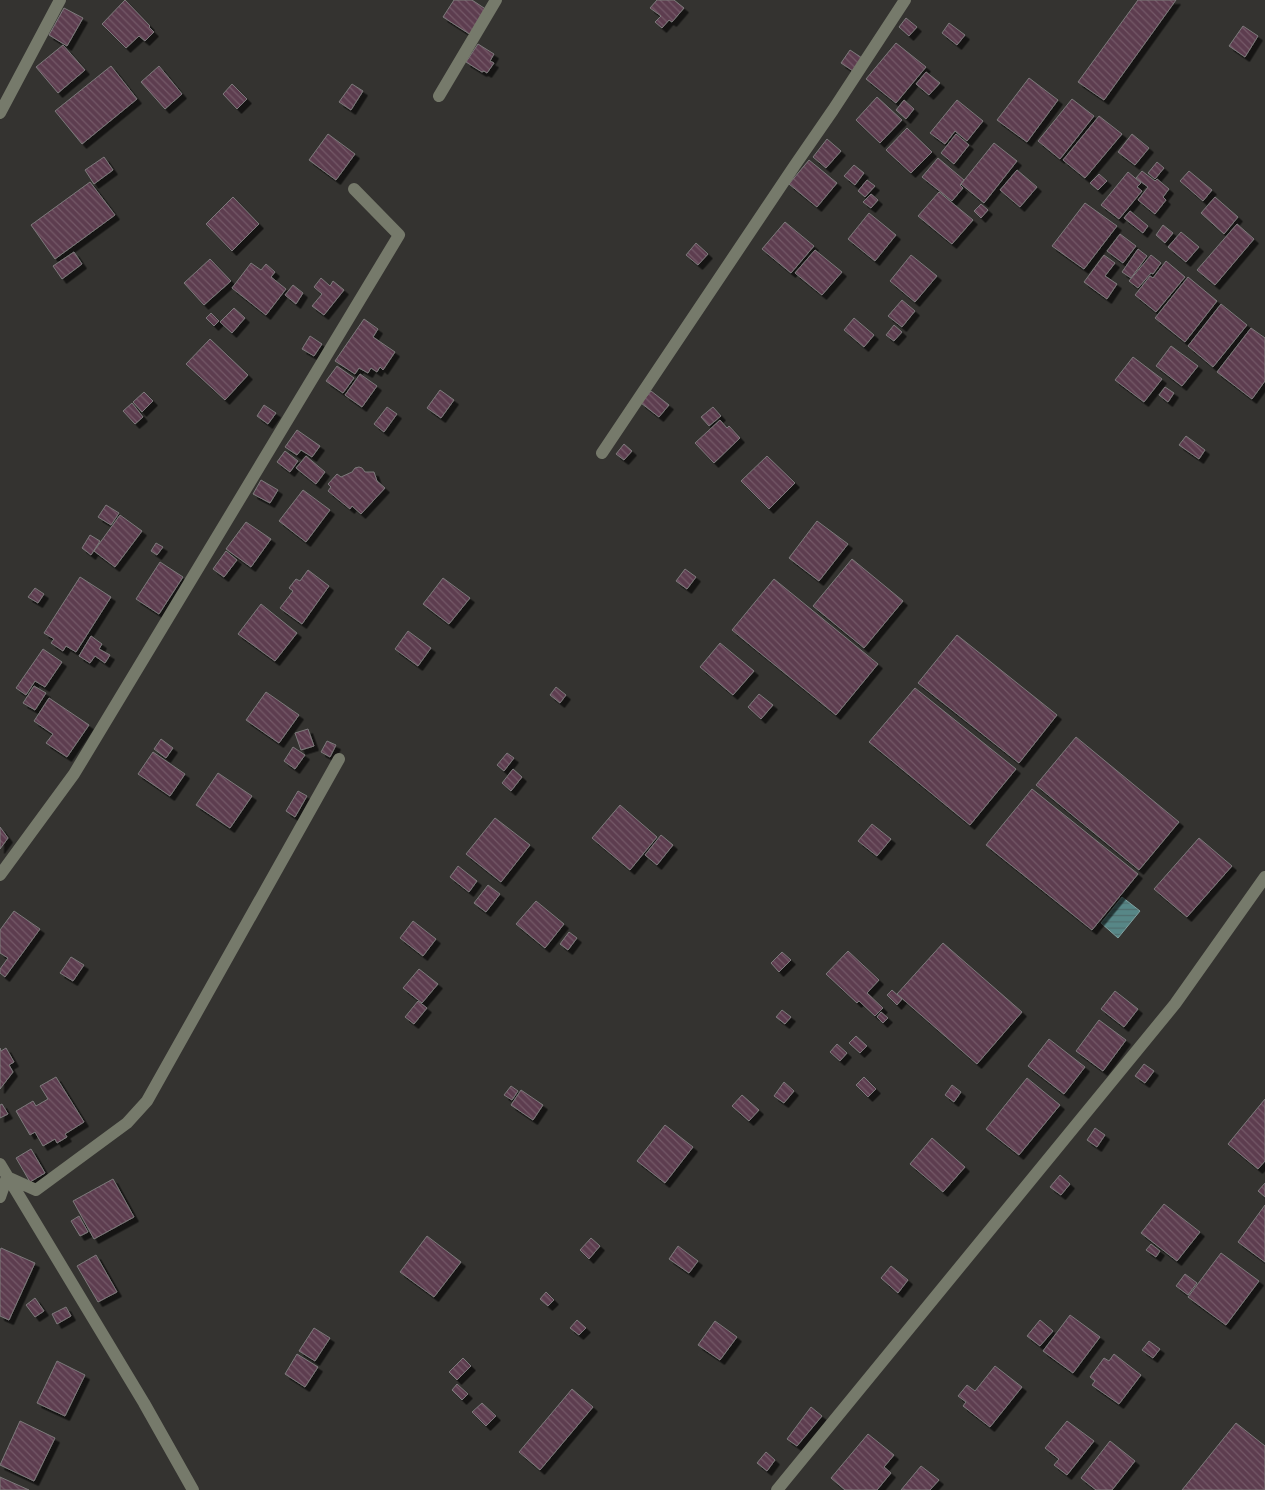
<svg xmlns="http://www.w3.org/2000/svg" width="1265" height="1490" font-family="'Nunito Sans',sans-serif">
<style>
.water{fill:url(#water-rules);stroke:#80a1a0}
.building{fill:url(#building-back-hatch);stroke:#7d7a7b;filter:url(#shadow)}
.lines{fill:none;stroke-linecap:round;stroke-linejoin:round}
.minor{stroke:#767a6b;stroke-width:12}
</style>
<defs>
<pattern id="water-rules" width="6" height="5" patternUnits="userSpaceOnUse" patternTransform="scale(1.25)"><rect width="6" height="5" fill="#578787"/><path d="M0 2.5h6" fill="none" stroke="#506f6f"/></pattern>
<pattern id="building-back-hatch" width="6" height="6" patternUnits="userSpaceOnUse" patternTransform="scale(1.25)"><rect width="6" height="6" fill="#5d3d4f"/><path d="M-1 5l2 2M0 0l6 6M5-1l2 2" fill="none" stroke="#745968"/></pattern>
<filter id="shadow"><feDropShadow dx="4.5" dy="4.5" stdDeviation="0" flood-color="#0009"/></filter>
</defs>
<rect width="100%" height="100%" fill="#343330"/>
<path class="water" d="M1122 897 1140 911 1118 938 1101 923Z"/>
<path class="building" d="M125 0 150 26 149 27 154 32 145 41 139 36 126 48 102 24Z
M454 0H472L487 10 471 35 443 17Z
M657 0H674L684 8 672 22 669 20 662 28 655 22 661 16 650 8Z
M1138 0H1176L1104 100 1078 82Z
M64 8 83 18 67 46 49 35Z
M906 18 917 27 909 36 899 27Z
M949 23 965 35 957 45 942 33Z
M1243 26 1258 36 1245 57 1229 46Z
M896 43 926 67 896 103 866 79Z
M478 44 494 54 490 61 494 63 487 73 484 71 482 72 466 62Z
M63 45 85 70 58 93 36 67Z
M850 50 862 58 853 71 841 63Z
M111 66 137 99 82 144 55 111Z
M159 66 182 94 165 109 141 82Z
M926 72 940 83 929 95 916 84Z
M1029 78 1058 100 1027 142 997 120Z
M232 84 247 99 237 109 223 94Z
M352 84 363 91 351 110 339 102Z
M877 97 902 120 880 143 856 120Z
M1072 99 1094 116 1060 159 1038 141Z
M904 100 914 109 906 119 896 110Z
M957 100 983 121 967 141 955 131 945 144 930 133Z
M1099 116 1122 134 1085 178 1063 160Z
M907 128 932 152 911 173 886 150Z
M328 134 355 154 336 180 309 160Z
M956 134 969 145 954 164 941 153Z
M1132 134 1149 148 1135 165 1118 152Z
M827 139 841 151 826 168 813 157Z
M994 143 1017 161 984 203 961 184Z
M104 157 113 170 94 184 85 170Z
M938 158 964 180 960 185 963 188 952 201 922 177Z
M809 160 837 183 817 207 789 184Z
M1157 162 1164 168 1155 179 1148 173Z
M854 165 864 173 855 185 844 176Z
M1017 170 1037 187 1020 207 1000 190Z
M1142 171 1155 181 1157 179 1169 189 1163 197 1166 200 1155 214 1138 200 1148 187 1136 178Z
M1189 171 1212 190 1203 201 1180 181Z
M1128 172 1141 183 1137 187 1142 191 1119 219 1101 205Z
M1099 174 1107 181 1098 190 1090 183Z
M867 180 875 186 865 197 858 191Z
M90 182 115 215 55 259 31 225Z
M939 192 973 220 952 244 918 216Z
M871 194 878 200 871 208 863 202Z
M233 197 259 224 232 251 206 224Z
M1215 197 1238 217 1224 234 1201 213Z
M1085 203 1117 226 1084 269 1052 246Z
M981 204 988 210 981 218 974 211Z
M1130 211 1148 226 1143 233 1124 218Z
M869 213 896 235 875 261 848 239Z
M785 222 814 246 791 273 762 249Z
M1237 224 1254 239 1215 285 1197 270Z
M1163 225 1173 233 1165 243 1156 235Z
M1181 232 1199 247 1186 262 1168 247Z
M1120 234 1136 246 1123 263 1107 251Z
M696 243 708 254 698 265 686 255Z
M1138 249 1147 256 1131 278 1122 272Z
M815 250 842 272 822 295 795 273Z
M74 252 82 264 62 279 53 266Z
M911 255 937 276 915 302 890 281Z
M1104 255 1115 263 1105 276 1117 284 1107 299 1084 282Z
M1151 255 1161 263 1153 274 1151 273 1138 288 1129 281Z
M210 259 231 281 204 305 184 283Z
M1166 261 1185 277 1156 312 1135 295 1150 276 1153 278Z
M251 263 261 270 266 264 275 272 271 277 286 289 266 315 232 288Z
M1188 277 1217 301 1185 342 1155 318Z
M321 278 330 286 333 281 344 290 324 315 312 306 322 294 314 287Z
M293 285 303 293 296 304 285 295Z
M902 300 915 311 902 327 888 316Z
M1221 304 1247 325 1213 367 1188 346Z
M234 308 245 318 232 333 220 322Z
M211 313 219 321 214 326 206 318Z
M854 318 874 335 864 347 844 330Z
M364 319 378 329 373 337 395 352 383 370 380 367 377 372 371 368 368 373 359 368 355 374 335 361Z
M894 325 902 332 894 341 886 335Z
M1251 328 1265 338V381L1252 399 1217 372Z
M310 336 322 344 314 356 302 349Z
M210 339 248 375 225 400 186 364Z
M1171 346 1198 366 1182 386 1156 366Z
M1133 357 1162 379 1144 402 1115 380Z
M337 366 354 378 343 393 326 381Z
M360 374 377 386 362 407 345 395Z
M1165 387 1174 393 1168 402 1159 395Z
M440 390 454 400 441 418 427 408Z
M651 391 669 405 659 417 641 403Z
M144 392 153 401 142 412 133 402Z
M132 403 143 417 135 424 123 411Z
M264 405 276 413 268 424 257 416Z
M387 407 397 414 384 432 374 424Z
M713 407 721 416 709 426 701 417Z
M720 420 727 428 729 426 740 438 714 463 695 443Z
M297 430 320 446 312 457 301 450 297 455 285 447Z
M1186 436 1205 450 1199 459 1179 445Z
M624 444 632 451 624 460 616 454Z
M285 451 298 461 290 472 277 462Z
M306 456 325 472 316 484 296 468Z
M767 456 795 483 769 509 741 481Z
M359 467 362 468 365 472H374L377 481 385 488 361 514 352 506 350 509 328 491 331 487 328 484 337 474 341 477 352 472 355 468Z
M261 480 278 490 270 503 253 494Z
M303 490 330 510 306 542 279 521Z
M106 505 119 513 111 525 98 517Z
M120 515 142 531 115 567 94 551Z
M817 521 848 544 819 581 789 558Z
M246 522 271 539 251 567 226 549Z
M90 535 100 541 91 555 82 548Z
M156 543 163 547 157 555 151 551Z
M226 551 237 560 224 577 213 569Z
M852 559 903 601 864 648 813 606Z
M160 562 183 577 159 614 136 599Z
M685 569 696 577 687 589 676 581Z
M308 570 329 586 302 624 280 608 293 591 289 588 296 579 300 581Z
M80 577 111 597 76 652 66 646 63 651 51 643 54 639 44 633Z
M443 578 470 598 449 624 423 604Z
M774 579 878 664 836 715 732 630Z
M35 588 44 594 38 603 28 597Z
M261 604 297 633 275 661 238 634Z
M408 631 431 648 418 666 395 649Z
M957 635 1057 715 1019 763 918 683Z
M91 636 102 644 99 649 110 655 105 663 95 656 90 663 79 656Z
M720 643 754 671 733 695 700 667Z
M43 649 62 662 45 687 35 681 26 695 16 688Z
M34 686 46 693 35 710 23 703Z
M556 687 566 695 560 703 550 695Z
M915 688 1016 769 970 825 869 742Z
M266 692 299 715 279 743 246 720Z
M759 694 773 705 761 719 748 707Z
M49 698 89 725 67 757 46 743 53 734 34 721Z
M308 729 314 746 301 750 295 733Z
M1076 737 1179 822 1139 870 1036 785Z
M161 739 173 748 166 758 154 749Z
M327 741 336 745 330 757 321 752Z
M293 747 305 755 295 769 284 761Z
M153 752 185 774 170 796 138 774Z
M507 753 514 758 504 771 497 765Z
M513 769 522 777 511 791 502 783Z
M218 773 252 796 230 828 196 805Z
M1032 789 1138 874 1092 930 986 845Z
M298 791 307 796 295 817 286 811Z
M620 805 657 837 630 870 592 838Z
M495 818 530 845 501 882 466 854Z
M872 824 891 839 877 856 858 841Z
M0 827 8 838 0 849Z
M661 835 673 845 657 865 645 855Z
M1199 838 1232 866 1187 917 1154 889Z
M458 866 477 881 469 892 450 877Z
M488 885 500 894 486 912 474 903Z
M536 901 564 924 545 948 516 924Z
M14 911 40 929 5 977 0 973V969L8 958 0 953V930Z
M413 921 436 939 423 956 400 938Z
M569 932 577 938 568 950 560 944Z
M943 943 1022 1012 977 1064 897 994Z
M848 951 879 980 867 993 883 1008 875 1016 859 1001 857 1003 826 974Z
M782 952 791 960 779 972 771 963Z
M71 957 84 965 73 981 60 973Z
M419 969 438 984 422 1003 403 988Z
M892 990 902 999 897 1005 887 995Z
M1115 991 1138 1009 1124 1027 1101 1009Z
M418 1001 427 1008 414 1024 405 1017Z
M782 1010 791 1017 785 1024 776 1017Z
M881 1012 888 1018 883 1023 877 1017Z
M1099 1020 1126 1040 1103 1071 1076 1051Z
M856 1036 867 1046 860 1053 849 1043Z
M1049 1039 1085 1067 1064 1094 1028 1066Z
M837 1044 847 1053 840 1061 830 1052Z
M0 1048 1 1051 6 1048 14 1062 9 1065 13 1072 0 1089Z
M1144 1064 1154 1071 1145 1083 1135 1076Z
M56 1077 84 1122 65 1134 67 1137 57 1143 55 1139 43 1146 35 1132 30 1135 16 1111 33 1101 36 1106 48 1099 40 1086Z
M864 1077 876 1089 868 1097 856 1085Z
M1027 1078 1060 1105 1019 1155 986 1129Z
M784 1082 794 1091 784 1103 774 1096Z
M952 1085 961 1092 954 1102 945 1095Z
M511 1086 518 1091 512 1100 504 1095Z
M521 1090 543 1105 533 1120 511 1105Z
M742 1095 759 1110 749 1121 732 1106Z
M1265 1099V1161L1258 1169 1228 1144Z
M2 1104 8 1114 0 1118V1105Z
M665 1125 693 1147 665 1183 637 1161Z
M1095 1128 1105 1135 1097 1147 1087 1140Z
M932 1138 965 1167 943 1192 910 1164Z
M31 1149 45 1173 30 1182 16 1158Z
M1060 1175 1070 1184 1061 1195 1050 1187Z
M113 1179 134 1217 94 1239 73 1201Z
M1265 1183V1197L1258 1191Z
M1164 1204 1200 1232 1177 1261 1141 1233Z
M1265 1205V1262L1238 1242Z
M79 1216 88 1232 80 1236 71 1221Z
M427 1236 461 1262 434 1297 400 1272Z
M591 1238 600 1246 589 1259 580 1250Z
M1151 1244 1160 1251 1156 1257 1146 1250Z
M678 1246 698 1261 689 1273 669 1259Z
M1 1248 35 1263 9 1320 0 1316V1252Z
M1221 1253 1259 1281 1226 1325 1188 1297Z
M96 1255 117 1292 98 1302 77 1266Z
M891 1266 908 1280 898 1293 881 1278Z
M1185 1274 1197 1283 1188 1295 1176 1286Z
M546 1292 554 1300 548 1306 540 1299Z
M35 1298 44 1311 35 1317 26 1305Z
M66 1307 71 1316 57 1324 52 1314Z
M1070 1315 1100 1337 1073 1373 1043 1351Z
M577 1320 586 1328 579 1335 570 1328Z
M1040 1320 1053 1331 1040 1346 1027 1336Z
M715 1321 737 1337 720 1360 698 1345Z
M314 1328 330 1338 315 1361 299 1351Z
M1149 1341 1160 1349 1153 1358 1142 1350Z
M297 1354 318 1367 305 1387 285 1374Z
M1114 1354 1141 1375 1119 1404 1092 1385 1095 1381 1090 1377 1104 1358 1109 1361Z
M463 1358 471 1366 457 1380 449 1372Z
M57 1361 85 1375 65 1416 37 1403Z
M995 1366 1022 1387 990 1427 963 1406 966 1402 958 1396 967 1385 975 1391Z
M457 1384 468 1394 462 1400 452 1390Z
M572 1389 593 1407 540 1470 519 1452Z
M482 1403 496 1416 486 1426 472 1412Z
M811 1407 822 1416 797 1446 787 1439Z
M20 1421 55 1438 34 1481 0 1465Z
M1067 1421 1094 1441 1067 1475 1054 1465 1059 1459 1045 1448Z
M1236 1423 1265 1446V1490H1182Z
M868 1434 894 1455 884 1467 891 1473 877 1490H845L831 1478Z
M1110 1441 1135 1461 1112 1490H1096L1081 1478Z
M766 1452 775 1460 767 1471 757 1463Z
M921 1466 939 1480 930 1490H901Z
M0 1477 29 1490H0Z"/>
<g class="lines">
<path class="minor" d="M439 96 496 0
M0 113 60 0
M602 453 795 165 833 110 905 0
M0 875 74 774 399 235 354 189
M0 1164 144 1403 193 1490
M0 1197 7 1177 36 1190 127 1123 147 1101 339 759
M777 1490 1175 1004 1265 877"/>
</g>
</svg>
